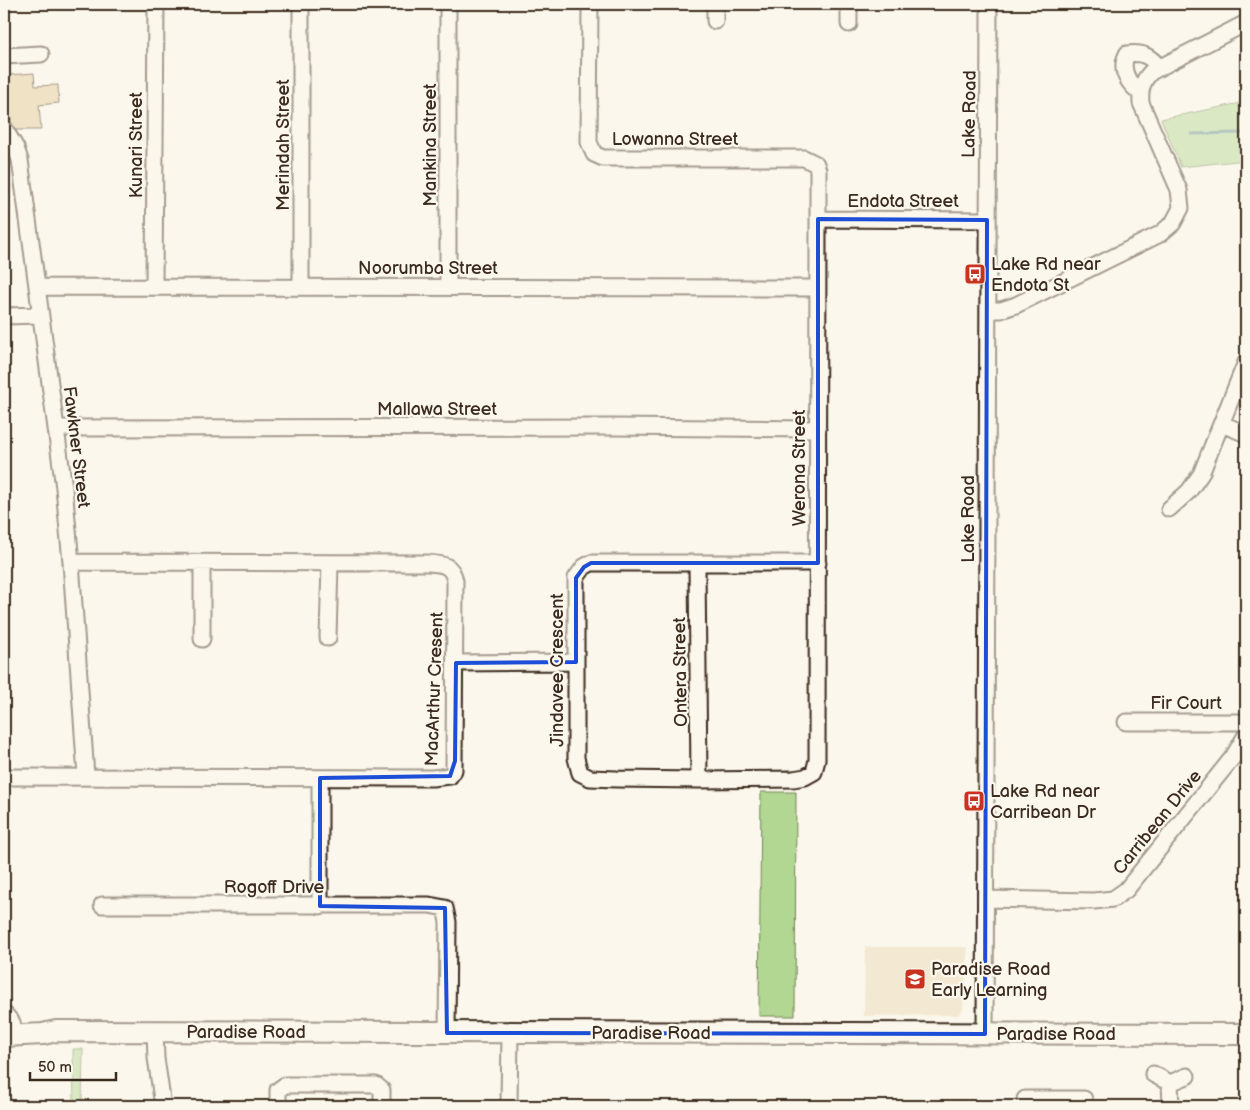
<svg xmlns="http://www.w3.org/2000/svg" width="1250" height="1110" font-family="'Balsamiq Sans',sans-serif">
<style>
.built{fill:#f3e9d2}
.green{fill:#b1d792;stroke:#768058}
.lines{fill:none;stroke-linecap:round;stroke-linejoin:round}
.stream{stroke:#628b8c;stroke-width:3}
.building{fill:#e1c796;stroke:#3b2a1e}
.minor-casing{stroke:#3b2a1e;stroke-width:19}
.major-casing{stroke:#3b2a1e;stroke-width:24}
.minor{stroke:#fbf7ec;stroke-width:15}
.major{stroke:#fbf7ec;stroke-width:20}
.marked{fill:none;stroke:#1d4ed8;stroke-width:4;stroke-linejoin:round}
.labels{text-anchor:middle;stroke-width:4.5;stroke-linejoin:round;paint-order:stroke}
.street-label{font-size:18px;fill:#3b2a1e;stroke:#fbf7ec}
.poi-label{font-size:18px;fill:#3b2a1e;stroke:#fbf7ec;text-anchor:start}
</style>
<rect width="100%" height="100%" fill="#fbf7ec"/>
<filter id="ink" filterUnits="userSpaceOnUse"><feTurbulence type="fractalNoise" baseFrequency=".02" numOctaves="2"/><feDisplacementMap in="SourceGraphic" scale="10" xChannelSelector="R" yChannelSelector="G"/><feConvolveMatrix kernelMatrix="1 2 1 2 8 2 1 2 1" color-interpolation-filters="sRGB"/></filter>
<g filter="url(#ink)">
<path class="built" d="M865 947H968L963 1010 958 1015 864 1016Z"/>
<path class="green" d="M1246 102V160L1181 167 1161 119Z
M761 792H796L795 1016H759Z
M73 1049H83L82 1106H74Z"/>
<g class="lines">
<path class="stream" d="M1191 134 1246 133"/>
</g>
<path class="building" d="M34 73 35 86 58 85 59 103 39 105 41 130H16L11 122V117H4V96L9 95 8 75Z"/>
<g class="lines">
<g class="minor-casing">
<path id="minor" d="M590 4 589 142 594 154 603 158H804L816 164 818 170V219L817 760 814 772 805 777 793 779 699 780 617 779 590 778 580 773 576 758V578L584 567 591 563H818
M715 4V21
M849 24V4
M4 56 41 54
M1140 93C1128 83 1119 70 1127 54 1143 52 1150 56 1160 68
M4 128 16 148 20 160 64 488 71 562 86 776
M818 219 987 220
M154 286 156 4
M301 286V4
M37 287 818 288
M448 287V4
M988 310H1001L1016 305 1160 234 1173 223 1181 208 1179 190 1141 103C1140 90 1142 81 1151 72L1246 23
M4 316 40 315
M1222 424 1246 434
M56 428 613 427 818 429
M1169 509 1189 491 1201 474 1246 362
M697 564 699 780
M328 638 330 563
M202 639V563
M456 663 576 662
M1126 722H1246
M4 777 432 778 450 776 454 770 455 581C452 564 442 564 427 563L71 562
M320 778V906
M986 899 1094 901 1113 899 1126 890 1233 757 1246 735
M102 905H429L445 908 448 922 447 1033
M155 1032 156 1058 163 1106
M985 1034 989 4
M1153 1074 1170 1083 1187 1076
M1170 1083 1171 1106
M1025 1099H1084
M278 1106V1090L285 1085H376L382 1090V1106
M509 1106 510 1033"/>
</g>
<g class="major-casing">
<path id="major" d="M4 1017 10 1024
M4 1036 43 1034 56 1031 1246 1034"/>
</g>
<use href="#minor" class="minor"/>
<use href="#major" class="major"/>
</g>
</g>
<path d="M0 0H1250V1110H0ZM818 219 987 220 985 1034 447 1033 445 908 320 906V778L450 776 455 761 456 663 576 662V578L584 567 591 563H818Z" fill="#fbf7ec" fill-opacity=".55" fill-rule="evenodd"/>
<path class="marked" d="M818 219 987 220 985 1034 447 1033 445 908 320 906V778L450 776 455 761 456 663 576 662V578L584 567 591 563H818Z"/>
<defs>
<g id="bus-square" transform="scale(1.125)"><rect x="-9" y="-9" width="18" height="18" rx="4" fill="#c8321e" stroke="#fbf7ec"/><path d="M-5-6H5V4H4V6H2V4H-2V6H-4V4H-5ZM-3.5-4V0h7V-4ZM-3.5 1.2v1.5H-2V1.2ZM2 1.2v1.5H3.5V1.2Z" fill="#fff"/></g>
<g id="school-square" transform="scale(1.125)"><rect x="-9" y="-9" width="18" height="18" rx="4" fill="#c8321e" stroke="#fbf7ec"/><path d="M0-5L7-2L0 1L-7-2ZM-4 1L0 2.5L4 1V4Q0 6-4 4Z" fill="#fff"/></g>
</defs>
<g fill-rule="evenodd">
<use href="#bus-square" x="975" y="274"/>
<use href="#bus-square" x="974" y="801"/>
<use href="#school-square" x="915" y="979"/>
</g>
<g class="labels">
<g class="street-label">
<text transform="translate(969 114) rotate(-89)" y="6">Lake Road</text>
<text x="675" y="145">Lowanna Street</text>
<text transform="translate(136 145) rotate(-90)" y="6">Kunari Street</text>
<text transform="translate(283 145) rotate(-90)" y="6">Merindah Street</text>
<text transform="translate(430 145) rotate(-90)" y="6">Mankina Street</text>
<text x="903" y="207">Endota Street</text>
<text x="428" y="274">Noorumba Street</text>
<text x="437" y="415">Mallawa Street</text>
<text transform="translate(77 447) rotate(83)" y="6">Fawkner Street</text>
<text transform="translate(799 468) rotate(-90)" y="6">Werona Street</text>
<text transform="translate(968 519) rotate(-90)" y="6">Lake Road</text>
<text transform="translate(557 670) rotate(-90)" y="6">Jindavee Crescent</text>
<text transform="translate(680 672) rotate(-91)" y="6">Ontera Street</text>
<text transform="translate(434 689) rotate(-88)" y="6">MacArthur Cresent</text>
<text x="1186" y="709">Fir Court</text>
<text transform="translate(1157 822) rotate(-51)" y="6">Carribean Drive</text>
<text x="274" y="893">Rogoff Drive</text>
<text x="246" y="1038">Paradise Road</text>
<text x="651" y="1039">Paradise Road</text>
<text x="1056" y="1040">Paradise Road</text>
</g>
<g class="poi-label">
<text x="991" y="270">Lake Rd near<tspan x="991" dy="21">Endota St</tspan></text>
<text x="990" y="797">Lake Rd near<tspan x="990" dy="21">Carribean Dr</tspan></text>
<text x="931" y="975">Paradise Road<tspan x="931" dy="21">Early Learning</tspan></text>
</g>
</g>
<rect width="1250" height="1110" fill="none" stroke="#fbf7ec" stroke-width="20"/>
<rect x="10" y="10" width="1230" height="1090" fill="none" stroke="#3b2a1e" stroke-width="2" filter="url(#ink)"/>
<path d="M30 1072v8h86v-8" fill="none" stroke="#3b2a1e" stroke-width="2.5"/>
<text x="38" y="1072" font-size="15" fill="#3b2a1e" stroke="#fbf7ec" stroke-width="4" paint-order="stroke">50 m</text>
</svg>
